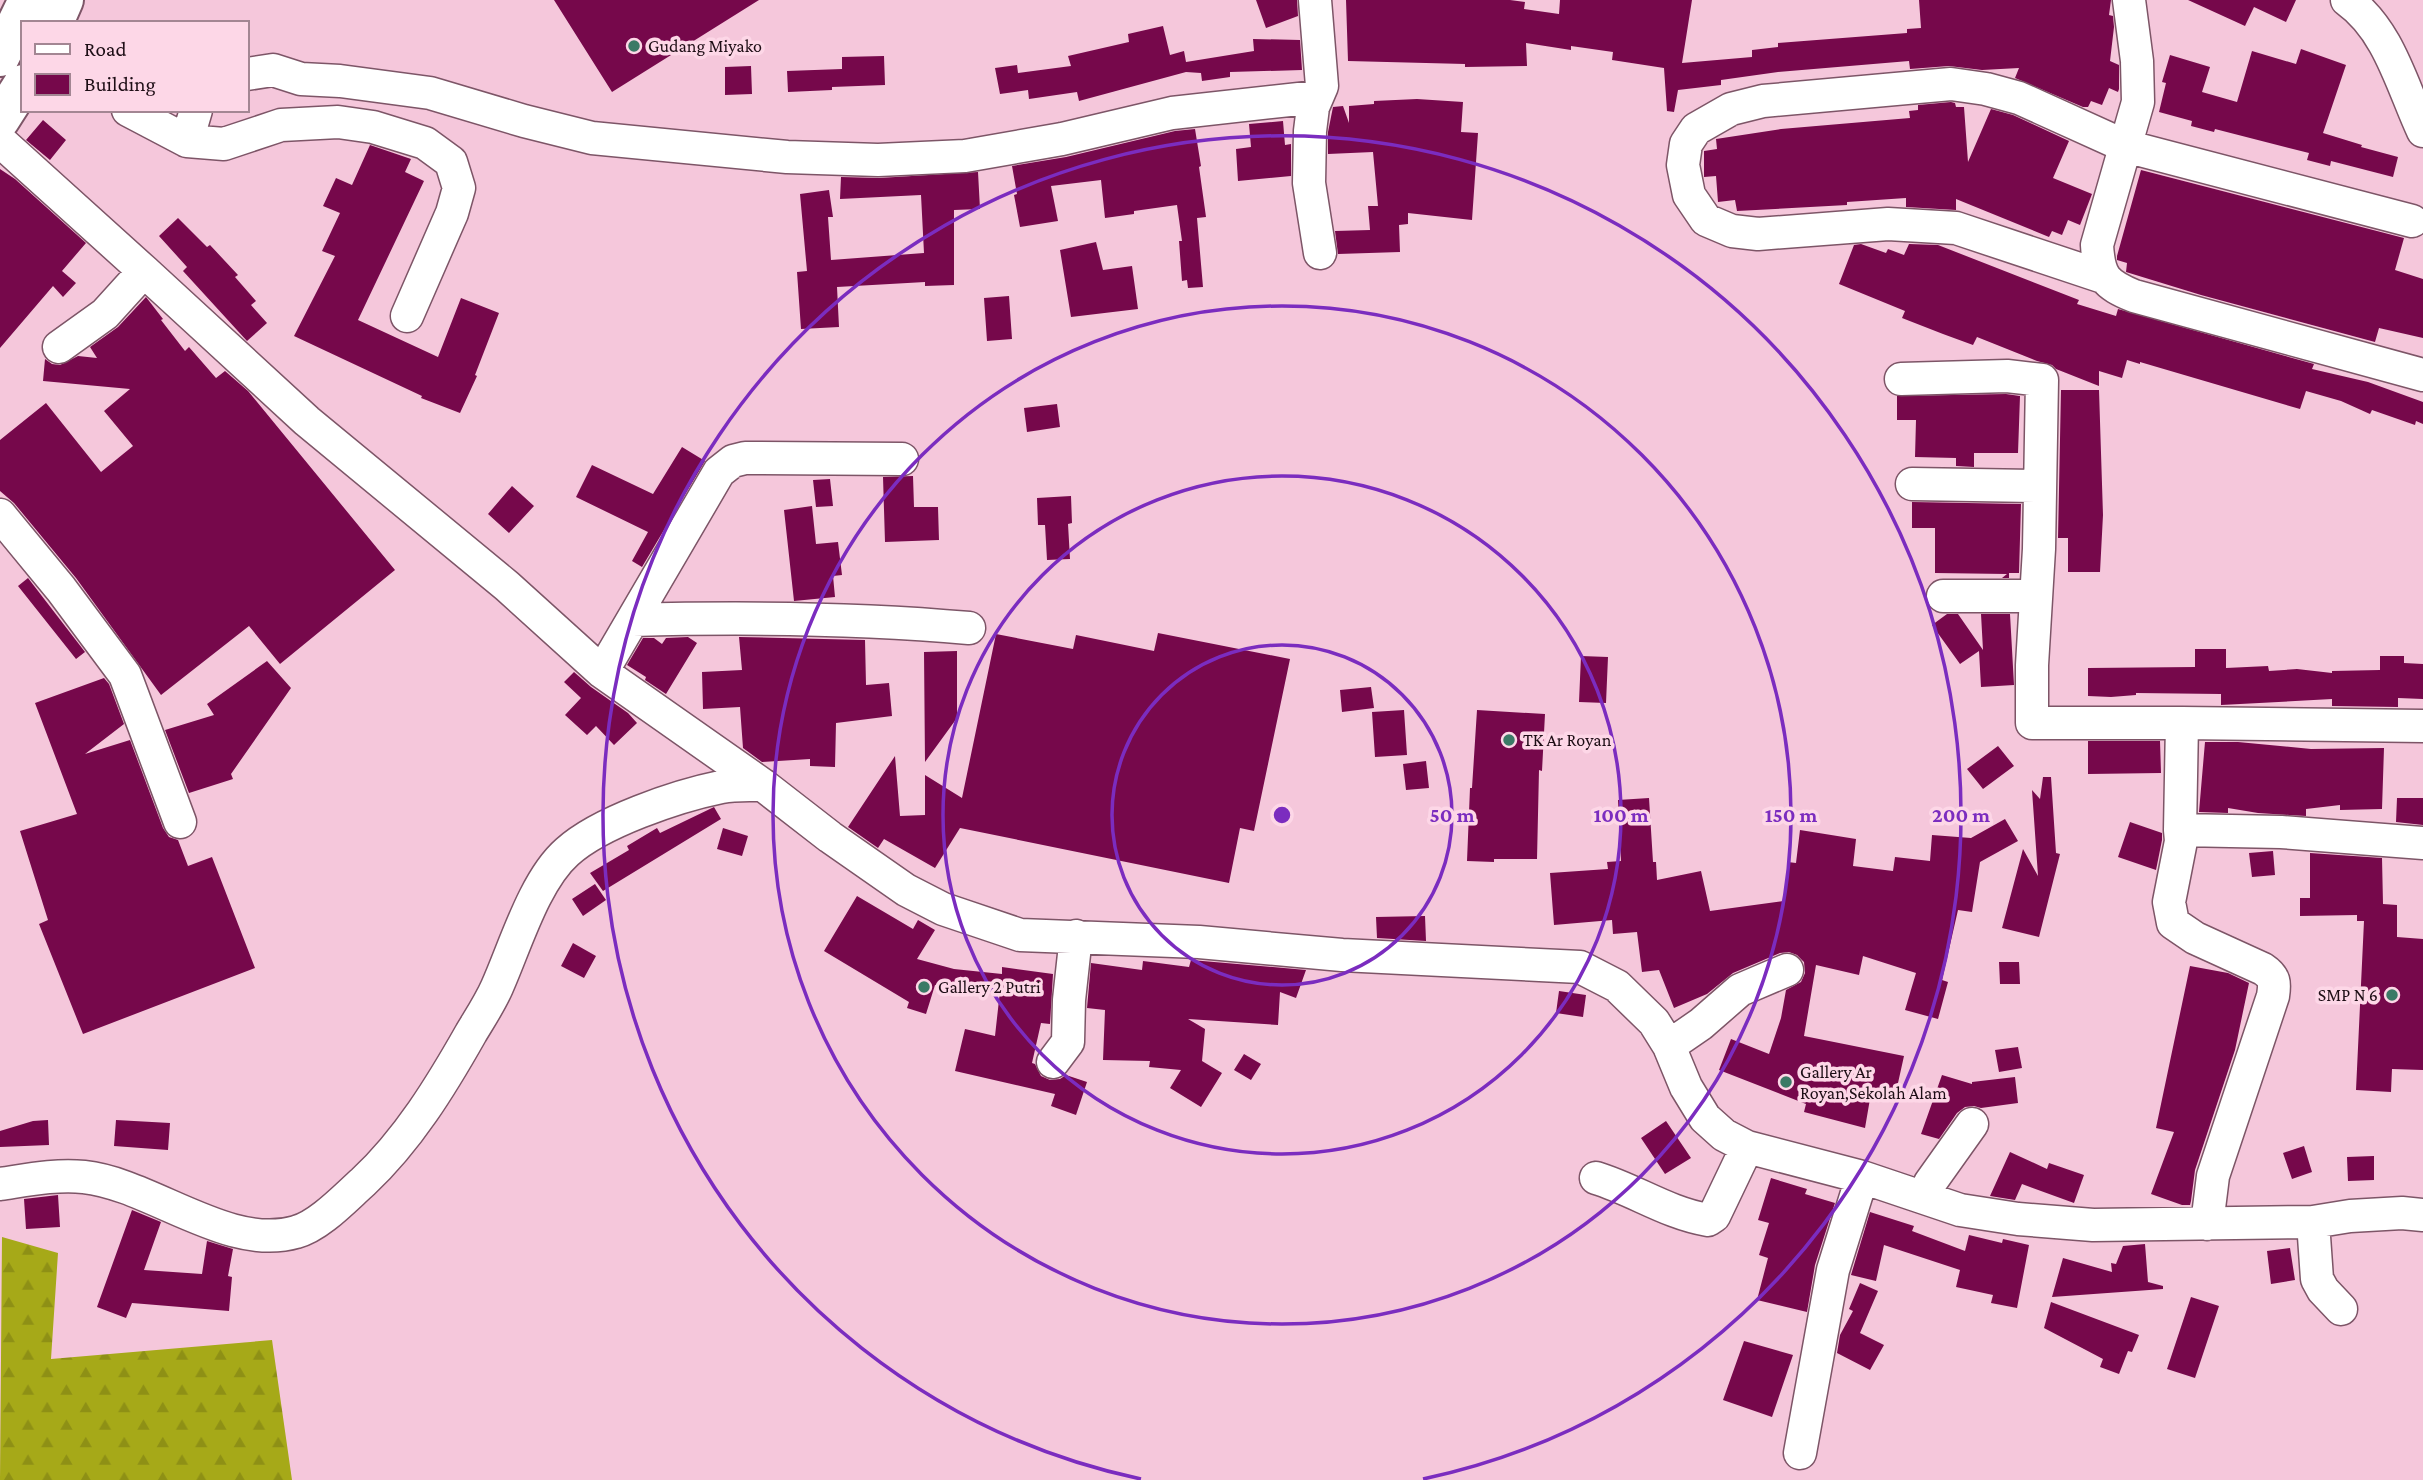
<svg xmlns="http://www.w3.org/2000/svg" width="2423" height="1480" font-family="'Crimson Pro',serif">
<style>
.forest{fill:url(#forest-firs)}
.building{fill:#76084b}
.lines{fill:none;stroke-linecap:round;stroke-linejoin:round}
.minor-casing{stroke:#7d5567;stroke-width:35}
.highway-casing{stroke:#7d5567;stroke-width:42}
.minor{stroke:#fff;stroke-width:32}
.highway{stroke:#fff;stroke-width:38}
.ring{fill:none;stroke:#7b2cbf;stroke-width:3.5}
.poi-dot{fill:#3b7a66;stroke:#fdd7e7;stroke-width:2.5}
.labels{text-anchor:middle;stroke-width:7;stroke-linejoin:round;paint-order:stroke}
.poi-label{font-size:18px;fill:#1d0d15;stroke:#fdd7e7;text-anchor:start}
.centre{fill:#7b2cbf;stroke:#fdd7e7;stroke-width:3.5}
.ring-label{font-size:21px;text-anchor:middle;font-weight:bold;fill:#7b2cbf;stroke:#fdd7e7;stroke-width:7;stroke-linejoin:round;paint-order:stroke}
</style>
<defs>
<pattern id="forest-firs" width="22" height="20" patternUnits="userSpaceOnUse" patternTransform="scale(1.75)"><rect width="22" height="20" fill="#a6a918"/><path d="M5 1l3.5 6h-7zM16 11l3.5 6h-7z" fill="#8e9015"/></pattern>
</defs>
<rect width="100%" height="100%" fill="#f5c7db"/>
<path class="forest" d="M2 1237 58 1253 51 1359 272 1340 292 1480H0Z"/>
<path class="building" d="M554 0H759L612 92Z
M1256 0H1297L1298 16 1266 28Z
M1346 0H1510L1525 2 1524 9 1559 14 1560 0H1692L1682 63 1752 57V50L1778 47V43L1907 33V29L1921 28 1919 0H2111L2109 15 2113 16 2114 27 2110 61 2119 65V89L2118 92 2109 88 2102 105 2091 101 2088 107H2083L2015 78 2019 68 1982 70 1949 66 1910 69 1909 61 1778 72 1721 80V85L1678 90 1674 112 1667 111 1664 68 1612 60 1613 52 1571 46V50L1526 43 1527 66 1465 67V64L1348 61Z
M2188 0H2296L2286 22 2254 7 2245 26Z
M1163 26 1170 55 1184 51 1186 62 1254 51 1253 39 1300 40 1302 70 1230 72V77L1202 81 1201 73 1186 72 1079 101 1077 92 1029 99 1028 90 1000 94 995 68 1017 65 1018 73 1071 66 1068 56 1129 42 1128 34Z
M2301 49 2346 65 2323 133 2362 145 2361 147 2398 157 2393 177 2331 161 2330 166 2307 160 2309 153 2215 129 2214 132 2191 126 2192 121 2159 112 2166 83 2162 82 2170 55 2210 67 2202 92 2237 102 2252 51 2296 64Z
M884 56 885 85 832 87V90L788 92 787 71 842 69V57Z
M751 66 752 94 725 95V67Z
M1417 99 1463 102 1461 132 1478 133 1472 220 1408 213V224L1399 225 1400 252 1338 254 1335 231 1370 230 1368 206H1378L1373 152 1328 154V132L1333 107 1343 106 1349 123V106L1374 104V101Z
M1951 102 1955 103 1956 107H1964L1968 162 1991 109 2013 115 2069 141 2053 178 2092 194 2080 225 2068 220 2062 235 2052 231 2049 237 1956 199V210L1906 207V198L1847 202V205L1737 211 1735 200 1718 202 1716 176 1704 177V151L1717 149 1716 139 1781 129 1910 118 1909 111 1918 110V105Z
M43 120 66 140 50 160 26 140Z
M1283 121 1285 145 1291 144V176L1238 181 1236 149 1251 147 1249 124Z
M1195 129 1201 166 1199 167 1206 217 1197 218 1203 287 1188 288 1187 280 1182 281 1179 241H1182L1177 205 1134 211V214L1105 218 1101 180 1051 186 1058 221 1020 227 1014 195 1017 194 1012 166 1066 157 1175 131Z
M370 145 411 159 405 172 424 181 358 320 438 357 461 298 499 313 475 375 477 376 460 413 421 398 422 396 294 336 335 256 322 251 340 213 323 206 336 178 352 185Z
M0 169 15 179 86 243 62 271 76 283 63 297 53 286 0 348Z
M2141 170 2404 238 2395 270 2423 279V338L2379 328 2375 342 2201 295 2126 272 2127 263 2117 260V256Z
M978 172 980 209 954 210V285L925 286V282L837 287 839 327 801 329 797 272 807 271 800 194 829 190 833 217H828L831 260 924 253 921 195 840 199 841 177 879 178Z
M178 218 207 247 210 245 238 275 235 277 256 301 251 305 267 323 247 341 183 271 187 267 159 236Z
M1096 242 1103 270 1132 266 1138 309 1071 317 1060 250Z
M1861 244 1886 253 1888 249 1904 255 1909 244 1938 245 2079 300 2077 304 2116 316 2118 309 2314 364 2312 369 2368 382 2423 402V424L2416 421 2415 425 2372 410 2370 414 2341 401 2306 391 2300 409 2140 362V364L2127 360 2122 378 2099 371V386L2056 369 2052 365 2037 361 1977 337 1973 345 1943 334 1902 318 1905 311 1839 284 1854 245Z
M1009 296 1012 339 987 341 984 298Z
M146 297 163 319 161 320 185 351 189 347 216 378 225 371 248 391 395 570 280 664 249 626 161 695 76 578 14 503 0 491V440L46 403 101 472 133 446 104 411 130 389 43 381 45 359 52 364 60 365 78 356 97 358 90 347 118 327Z
M2061 390H2099L2103 515 2100 572H2068V538H2058Z
M2006 394 2020 396 2018 453H1974V467L1956 466V458L1915 457 1916 420H1897V396Z
M1057 404 1060 427 1027 432 1024 408Z
M682 447 705 461 642 567 632 561 648 532 576 497 592 465 653 494Z
M913 476 914 507H938L939 540 885 542 883 477Z
M830 479 833 506 816 507 813 480Z
M512 486 534 506 509 533 488 514Z
M1071 496 1072 523 1068 524 1070 559 1047 560 1045 525H1038L1037 498Z
M1912 502 2021 504 2019 573H2009V578H2002L2007 574 1935 573V528H1912Z
M812 506 816 544 838 542 842 575 833 576 835 597 794 601 784 510Z
M28 578 85 652 76 659 18 586Z
M1947 614H1958L1983 650 1981 614H2010L2014 685 1981 687 1979 651 1960 664 1932 625Z
M1158 633 1290 659 1254 831 1240 828 1229 883 960 828 935 868 884 839 878 848 848 827 895 756 900 816 925 815V775L962 798 996 634 1073 649 1076 635 1154 651Z
M688 637 697 643 666 694 645 680 646 677 627 665 643 638H654L662 644 666 638Z
M739 637 865 640 866 685 889 683 892 716 836 723 835 767 810 766V759L762 762 743 748 740 707 703 709 702 672 742 670Z
M2195 649H2226V668L2268 666 2269 671 2297 669 2332 673V671L2380 670V656H2404V663L2423 664V699L2398 698V707L2332 706V699L2221 705V694L2136 693V695L2111 697 2088 696V668L2195 667Z
M957 651V718L925 762 924 652Z
M1581 656 1608 657 1606 703 1579 702Z
M267 661 291 688 231 774 233 779 189 793 165 730 214 715 207 704Z
M574 672 591 687 628 713 637 723 614 745 596 726 587 735 565 715 581 698 564 682Z
M104 678 109 684 124 724 85 754 130 740 163 828 169 837 178 840 188 866 212 857 255 968 83 1034 39 924 48 920 20 831 77 814 35 703Z
M1371 687 1374 708 1342 712 1340 690Z
M1404 710 1407 755 1375 757 1372 712Z
M1477 710 1545 714 1542 771 1539 770 1537 859H1494V862L1467 861 1470 788H1472Z
M2088 741H2160L2161 773 2088 774Z
M2205 742H2238L2311 749 2384 748 2382 809 2340 810V805L2306 809V816L2258 813 2228 808V813L2199 812Z
M1998 746 2014 766 1983 789 1967 769Z
M1426 761 1429 788 1406 790 1403 764Z
M2043 777H2051L2056 853 2060 854 2039 937 2002 928 2023 849 2038 876 2032 790 2040 799Z
M1649 798 1653 862H1656L1657 880 1701 871 1710 911 1784 901 1788 862 1796 863 1800 830 1856 839 1853 866 1893 871 1895 857 1930 861 1932 835 1971 838 2005 819 2018 841 1980 862 1972 912 1958 910 1942 980 1948 982 1938 1019 1905 1010 1916 973 1863 956 1859 975 1816 965 1804 1036 1904 1056 1894 1101 1871 1093 1865 1128 1804 1112 1806 1104 1719 1070 1731 1039 1769 1054 1781 1018 1786 990 1801 982 1805 973 1804 962 1797 955 1789 952 1780 953 1733 973 1707 994 1674 1008 1659 970 1642 972 1637 932 1613 934 1612 920 1554 925 1550 873 1608 869 1607 862 1621 861 1618 800Z
M2397 798H2423V825L2396 822Z
M714 807 721 819 603 891 590 873 629 850 627 846 657 828 660 833Z
M2130 822 2162 833V840L2156 870 2118 857Z
M723 828 748 836 742 856 717 849Z
M2273 851 2275 875 2252 877 2249 853Z
M2310 853 2382 858 2383 904 2397 905V937L2423 939V1070L2392 1069 2391 1092 2356 1090 2364 921H2357V915L2300 916V898H2310Z
M595 884 606 900 583 916 572 899Z
M857 896 913 929 918 920 935 930 917 959 954 969 1002 974V967L1053 974 1050 1024 1041 1023 1032 1063 1035 1064 1041 1076 1050 1080 1060 1079 1066 1075 1087 1082 1076 1115 1051 1106 1055 1094 955 1071 965 1029 995 1036 1000 991 935 985 926 1014 907 1008 909 1002 824 951Z
M1425 916 1426 941 1377 938 1376 917Z
M573 943 596 956 584 978 561 966Z
M1191 960 1306 970 1296 998 1280 992 1278 1025 1188 1019 1205 1029 1202 1061 1222 1073 1201 1107 1170 1088 1181 1070 1149 1067 1150 1061 1103 1060 1105 1010 1087 1008 1091 963 1142 970 1143 961 1189 967Z
M1999 962H2019L2020 984H2000Z
M2190 966 2228 973 2249 983 2235 1050 2195 1170 2191 1201 2190 1205H2182L2151 1194 2174 1132 2156 1128Z
M1559 991 1586 995 1583 1017 1556 1013Z
M2018 1047 2022 1068 1999 1072 1995 1050Z
M1244 1054 1261 1064 1251 1080 1234 1070Z
M1942 1075 1972 1084V1082L2015 1077 2018 1103 1981 1108 1974 1106 1965 1107 1957 1113 1939 1139 1921 1134Z
M48 1120 49 1145 0 1147V1131L33 1121Z
M116 1120 170 1123 168 1150 114 1146Z
M1666 1121 1691 1158 1665 1174 1641 1138Z
M2304 1146 2312 1172 2292 1179 2283 1153Z
M2010 1152 2047 1169 2049 1163 2084 1175 2074 1203 2022 1184 2015 1200 1990 1196Z
M2374 1156V1180L2348 1181 2347 1157Z
M1771 1178 1807 1189 1805 1194 1835 1203 1815 1265 1807 1312 1757 1300 1768 1258 1759 1255 1769 1223 1758 1220Z
M58 1195 60 1227 26 1229 24 1199Z
M132 1210 161 1222 144 1270 202 1274 207 1241 233 1249 228 1276 232 1277 229 1311 132 1303 126 1318 97 1307Z
M1870 1212 1914 1226 1912 1231 1965 1251 1969 1235 2002 1243 2003 1239 2029 1245 2017 1308 1991 1303 1993 1295 1956 1287 1960 1270 1884 1245 1876 1281 1851 1275Z
M2145 1244 2148 1282 2163 1286V1289L2052 1297 2063 1258 2112 1272 2111 1263 2116 1264 2123 1246Z
M2290 1248 2295 1280 2271 1284 2267 1251Z
M1860 1283 1878 1291 1860 1333 1884 1345 1870 1370 1837 1353 1840 1335 1853 1311 1849 1309Z
M2191 1297 2219 1306 2195 1378 2167 1369Z
M2051 1302 2139 1335 2132 1352 2128 1351 2119 1374 2100 1367 2103 1359 2044 1328Z
M1744 1341 1793 1355 1772 1417 1723 1400Z"/>
<g class="lines">
<g class="minor-casing">
<path id="minor" d="M1315 0 1322 86 1313 107 1310 131 1309 183 1320 253
M2129 0 2137 61 2138 102 2097 245C2099 277 2105 284 2134 296L2423 375
M2347 0C2389 30 2402 86 2423 131
M247 74 273 70 301 79 340 81 430 93 524 121 592 138 787 157 878 160 965 156 1062 139 1172 113 1317 97
M128 110 187 141 224 144 281 125 338 122 373 127 425 143 451 162 459 188 452 213 407 316
M0 141 144 271 307 421 507 586 602 672 763 785 830 837 906 890 943 909 1020 935 1199 942 1342 955 1580 967 1617 986 1654 1022 1669 1046 1686 1087 1705 1118 1724 1135 1747 1147 1862 1177 1960 1210 2018 1219 2093 1225 2313 1222 2350 1216 2402 1213 2423 1215
M187 141 196 110
M2103 277 1956 228 1888 224 1758 234 1732 231 1706 220 1689 195 1683 165 1686 144 1696 129 1731 109 1763 101 1951 84 1986 89 2019 98 2125 146 2412 221
M59 347 105 314 144 271
M1901 379 2007 376 2042 380 2039 549 2032 665V723H2182L2180 830
M1912 484 2040 486
M0 515 61 589 125 675 180 822
M1943 596H2036
M633 620C745 617 857 618 969 628
M602 672 719 472 733 461 745 458 902 459
M2182 723 2423 726
M1669 1046 1701 1024 1740 990 1787 970
M1053 1062 1068 1042 1069 1000 1076 936
M1596 1178C1635 1190 1667 1213 1708 1220L1714 1216 1747 1147
M0 1184C27 1180 56 1174 84 1177 151 1184 228 1252 296 1232 319 1226 345 1198 363 1182 408 1140 441 1086 471 1033 480 1018 490 1003 497 987 515 947 534 881 567 852 600 822 677 796 721 787 735 784 750 785 763 785
M1924 1197 1930 1183 1972 1124
M2313 1222 2317 1279 2323 1290 2341 1309
M2207 1224 2213 1176 2273 996C2275 983 2275 977 2263 969L2195 938 2173 923 2169 902 2181 841 2180 830 2281 832 2423 843
M1800 1453 1833 1270 1862 1177"/>
</g>
<g class="highway-casing">
<path id="highway" d="M54 23 64 0
M0 57 28 0
M0 120 23 84"/>
</g>
<use href="#minor" class="minor"/>
<use href="#highway" class="highway"/>
</g>
<g class="ring">
<circle cx="1282" cy="815" r="170"/>
<circle cx="1282" cy="815" r="339"/>
<circle cx="1282" cy="815" r="509"/>
<path d="M1141 1479A679 679 0 1 1 1423 1479"/>
</g>
<g class="poi-dot">
<circle cx="634" cy="46" r="7"/>
<circle cx="1509" cy="740" r="7"/>
<circle cx="924" cy="987" r="7"/>
<circle cx="2392" cy="995" r="7"/>
<circle cx="1786" cy="1082" r="7"/>
</g>
<g class="labels">
<g class="poi-label">
<text x="648" y="52">Gudang Miyako</text>
<text x="1523" y="746">TK Ar Royan</text>
<text x="938" y="993">Gallery 2 Putri</text>
<text x="2378" y="1001" text-anchor="end">SMP N 6</text>
<text x="1800" y="1078">Gallery Ar<tspan x="1800" dy="21">Royan,Sekolah Alam</tspan></text>
</g>
</g>
<circle cx="1282" cy="815" r="10" class="centre"/>
<g class="ring-label">
<text x="1452" y="822">50 m</text>
<text x="1621" y="822">100 m</text>
<text x="1791" y="822">150 m</text>
<text x="1961" y="822">200 m</text>
</g>
<rect x="21" y="21" width="228" height="91" fill="#fdd7e7" stroke="#a38693" stroke-width="2"/>
<rect x="35" y="44" width="35" height="10" fill="#ffffff" stroke="#a38693" stroke-width="2"/>
<text x="84" y="56" font-size="21" fill="#1d0d15">Road</text>
<rect x="35" y="74" width="35" height="21" fill="#76084b" stroke="#a38693" stroke-width="2"/>
<text x="84" y="91" font-size="21" fill="#1d0d15">Building</text>
</svg>
